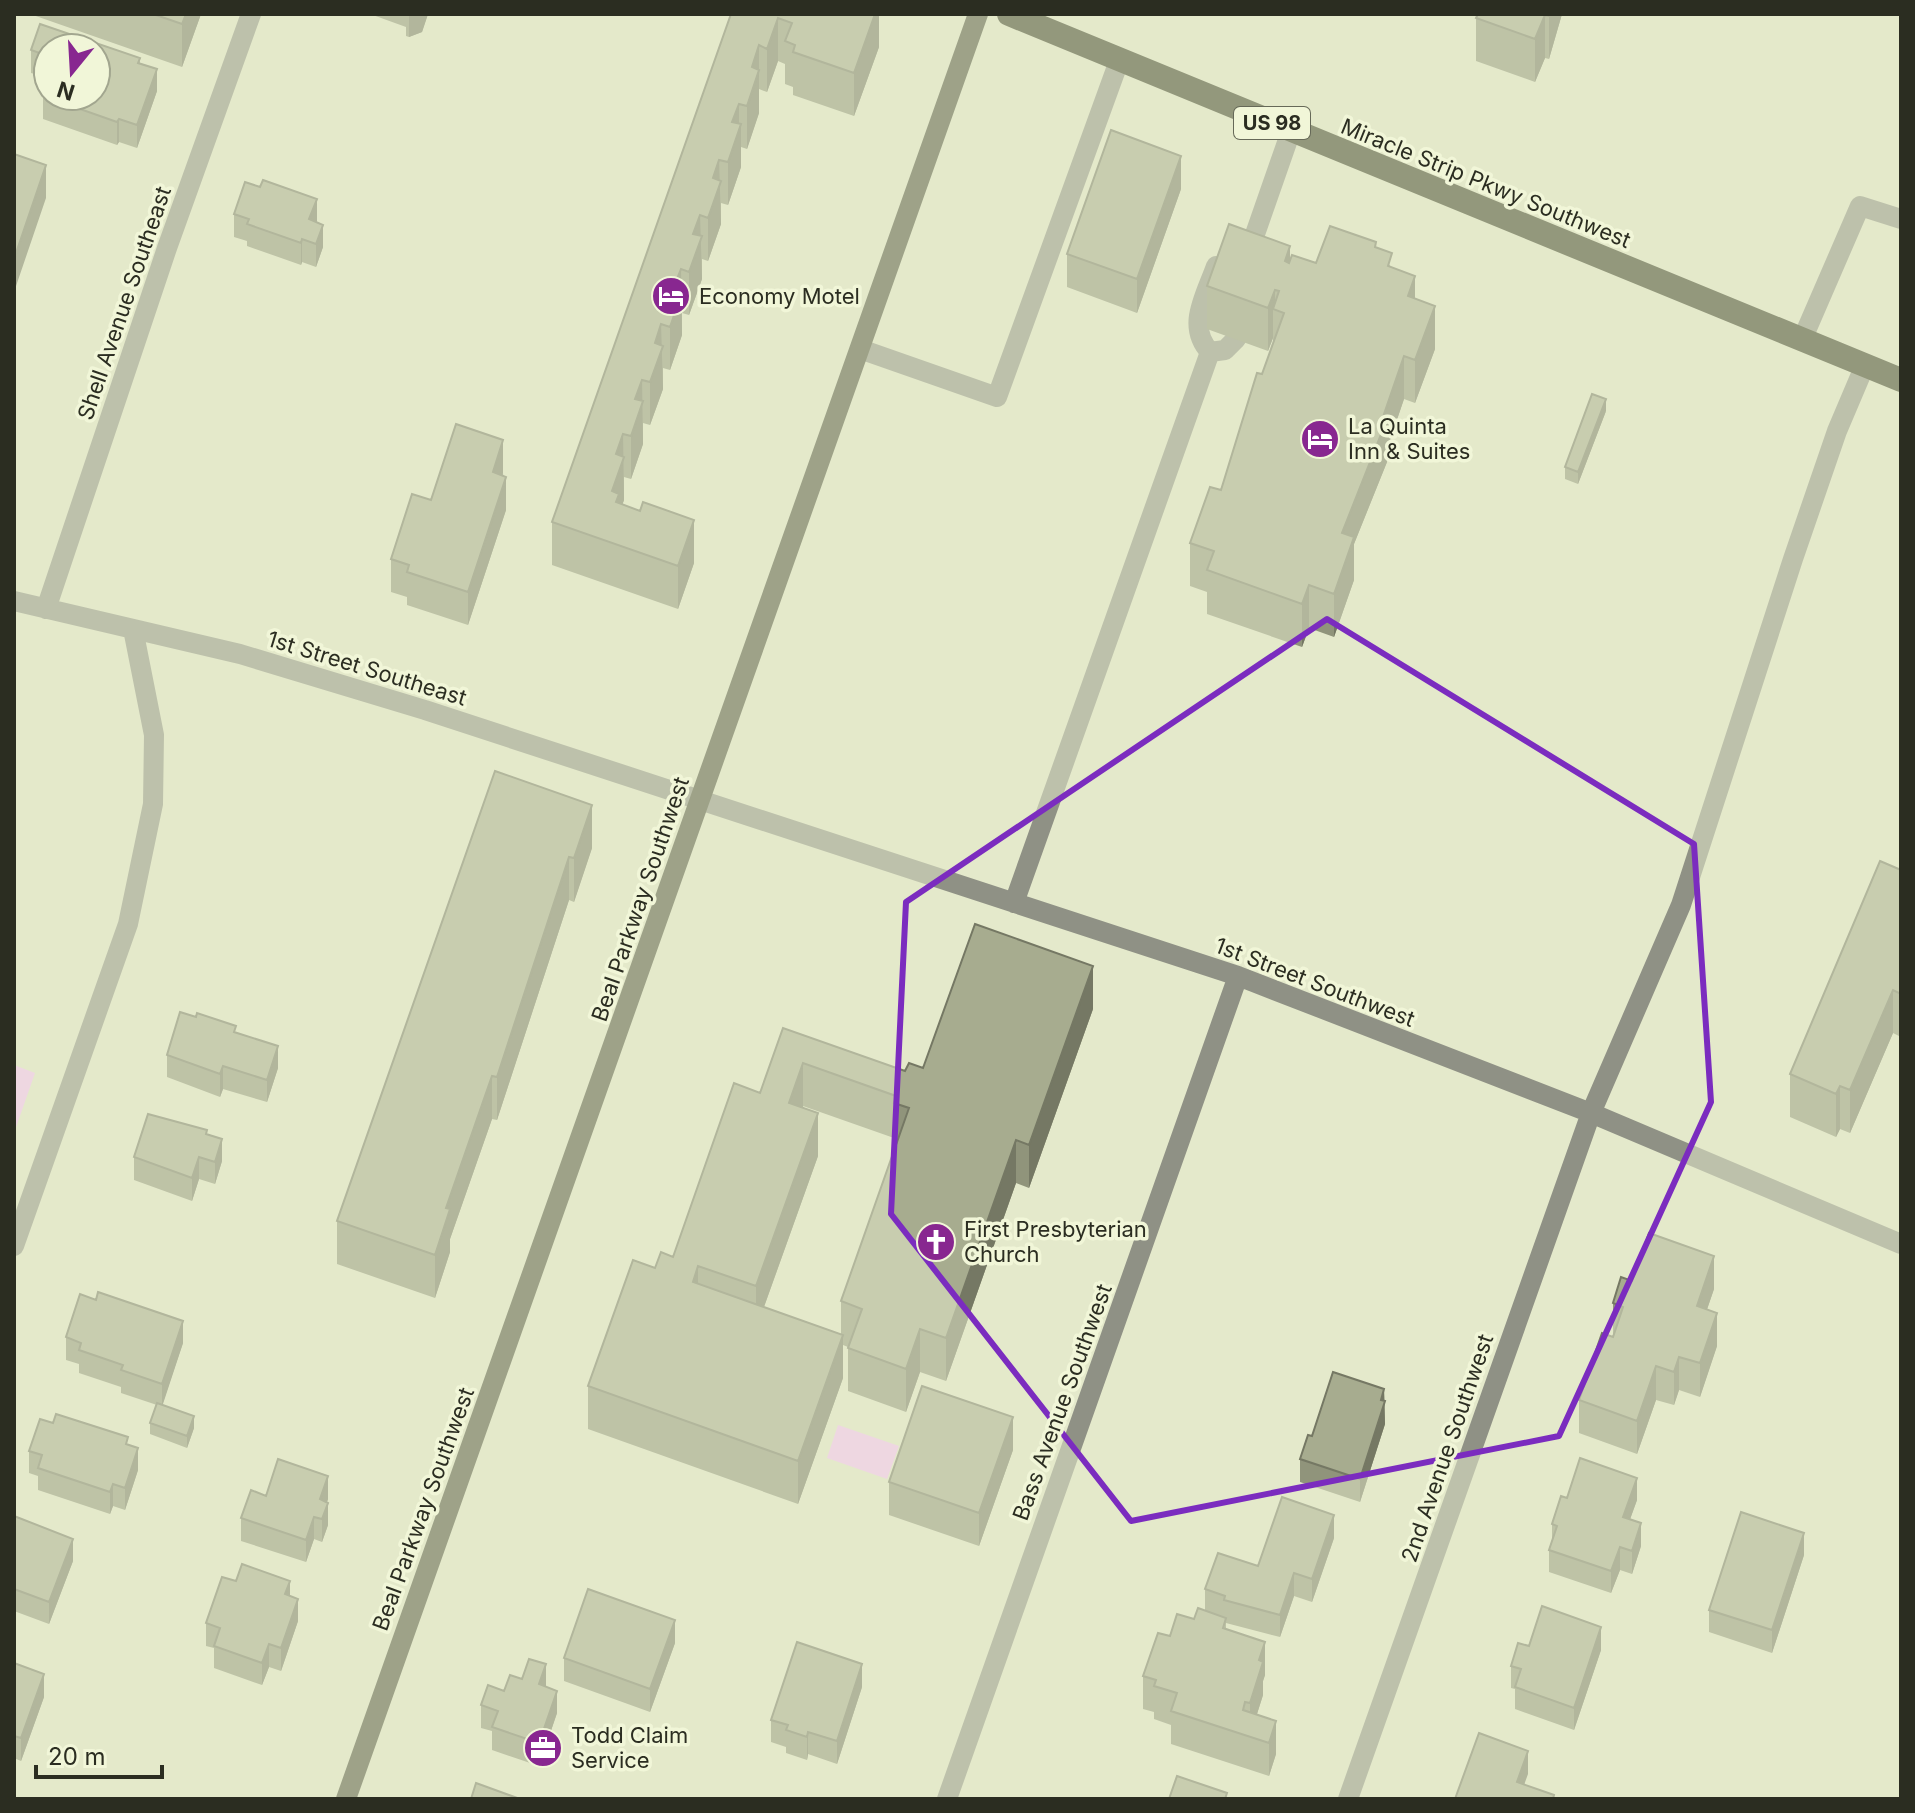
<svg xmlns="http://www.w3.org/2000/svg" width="1915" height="1813" font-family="Inter,sans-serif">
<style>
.green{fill:#fac1fd}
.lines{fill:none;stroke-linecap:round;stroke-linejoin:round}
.minor{stroke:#8f9185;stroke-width:20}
.major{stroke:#494d38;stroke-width:20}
.highway{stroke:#32351d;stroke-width:24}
.wall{fill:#90947b;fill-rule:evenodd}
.shaded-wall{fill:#757864}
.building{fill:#a7ac8f;stroke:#757864;stroke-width:2}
.marked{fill:none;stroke:#7b2cbf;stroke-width:6;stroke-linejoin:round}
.labels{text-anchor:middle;stroke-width:7;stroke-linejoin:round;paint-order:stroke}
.shield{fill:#f1f6d8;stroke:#666958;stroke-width:2}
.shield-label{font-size:20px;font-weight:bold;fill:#2b2d21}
.street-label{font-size:22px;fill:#2b2d21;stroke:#f1f6d8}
.poi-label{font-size:22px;fill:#2b2d21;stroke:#f1f6d8;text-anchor:start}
</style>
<rect width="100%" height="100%" fill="#e4e9cb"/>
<path class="green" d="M14 1065 35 1073 14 1133Z
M838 1425 899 1446 887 1479 827 1458Z"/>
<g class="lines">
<path class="minor" d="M1254 237 1291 131
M1216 266C1205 297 1186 326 1210 352L1225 350 1236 339
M1802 340 1860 206 1901 219
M860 349 997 397 1119 61
M14 601 240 654 425 710 1238 976 1591 1113 1901 1244
M46 609 167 248 251 14
M1014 903 1210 352
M14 1246 128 924 153 804 154 735 133 629
M947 1799 1238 976
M1348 1799 1591 1113 1681 905 1793 559 1837 431 1865 365"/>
<path class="major" d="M346 1799 978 14"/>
<path class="highway" d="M1009 14 1901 380"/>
</g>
<path class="wall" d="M30 14H201L182 67Z
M370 14H428L422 32 409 37 406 36V27Z
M731 14H879V47L854 116 793 95V87L785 84V64L778 61 767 92 759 89V113L747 149 741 147V167L728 205 721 203V224L708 261 702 259V279L689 315 682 313V335L670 370 663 368V389L650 425 643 423V444L631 479 624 477V500L622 505 694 563 678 609 552 565V522Z
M1562 14 1549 59 1545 58 1535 82 1476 61V18Z
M40 24 140 58V63L157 69V91L137 148 119 142 117 145 43 119V96L48 83V96H96V48H48V78L31 73V50Z
M1181 189 1137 313 1067 287V254Z
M234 214 316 222 323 247 316 267 302 262 301 265 247 246V241L234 237Z
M1376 247 1415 299 1435 349 1415 403 1404 399 1387 449V462L1354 544V580L1334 637 1309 628 1302 647 1207 614V592L1190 586V543L1221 490 1273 344V338L1268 351 1207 329V286L1290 260 1316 263Z
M1606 411 1578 484 1565 479V467Z
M503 473 506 510 468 625 407 605V597L391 592V559Z
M495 771 592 848 574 902 569 900 497 1120 492 1119 450 1239V1252L435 1298 337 1264V1221Z
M1901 870V1037L1893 1033 1850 1133 1840 1129 1836 1137 1790 1117V1074Z
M1093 1009 1029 1188 1016 1183 946 1381 920 1372 906 1412 848 1391V1347L843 1345V1378L798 1504 588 1429V1386L655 1268 673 1257 760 1093 783 1028 905 1071 923 1068ZM803 1106 894 1138V1146H896L841 1301V1334L764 1307 818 1156Z
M236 1032 278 1068 267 1102 223 1089 220 1097 167 1077V1055Z
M207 1134 222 1161 215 1184 199 1179 192 1201 134 1180V1157Z
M1632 1281 1714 1289 1707 1309 1717 1346 1700 1397 1679 1390 1674 1405 1656 1400 1637 1454 1579 1433V1400L1613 1337V1303Z
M66 1337 183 1343 162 1405 194 1428 187 1448 150 1434V1423L157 1405 121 1393V1387L79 1373V1364L66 1360Z
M1384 1389 1385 1424 1360 1502 1300 1482V1459L1312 1436Z
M128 1444 138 1470 125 1510 113 1506 110 1514 38 1490V1476L29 1473V1451Z
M1013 1450 979 1546 889 1515V1482Z
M266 1496 328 1499 327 1502 328 1525 322 1542 314 1539 306 1562 241 1541V1518Z
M1567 1498 1637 1500 1630 1519 1641 1546 1632 1574 1620 1570 1611 1593 1549 1572V1550L1552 1542V1524Z
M14 1516 73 1561 49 1624 14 1611Z
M1334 1538 1312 1602 1294 1596 1280 1637 1226 1623V1630L1265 1675 1263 1681V1695L1257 1714 1276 1754 1269 1776 1171 1744V1725L1154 1719V1712L1143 1709V1676L1170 1636 1205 1611V1589L1258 1566Z
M1804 1555 1772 1653 1709 1632V1610Z
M290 1596 298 1621 281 1671 269 1667 262 1685 214 1668V1648L206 1646V1623Z
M675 1643 650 1712 564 1681V1658Z
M1529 1646 1601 1650 1574 1730 1515 1709V1689L1511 1688V1666Z
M14 1663 44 1697 21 1761 14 1758Z
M546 1687 557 1713 539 1766 492 1750V1731L481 1728V1705L504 1691Z
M862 1687 837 1764 808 1754 807 1760 786 1753V1747L771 1742V1720Z"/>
<path class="shaded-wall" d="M186 14H201L182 67V24Z
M409 14H428L422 32 409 37Z
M875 14H879V47L854 116V73Z
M1549 14H1562L1549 59Z
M1545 15V58L1535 82V39Z
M778 18V61L767 92V49Z
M759 45V113L747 149V106L752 67Z
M157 69V91L137 148V125Z
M739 104V129L741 124V167L728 205V162L732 122Z
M119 119V142L117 145V122Z
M1181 156V189L1137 313V279Z
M719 160 721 224 708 261V218L713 178Z
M46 165V198L14 292V259Z
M317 199V222L309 242V219Z
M700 215 702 279 689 315V272L693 234Z
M323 225V247L316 267V244Z
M302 239V262L301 265V243Z
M1290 246V289L1285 261Z
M681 269 682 335 670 370V327L673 289Z
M1415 276V319L1408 296Z
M1275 290V310L1273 309V338L1268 351V308Z
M1435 306V349L1415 403V360Z
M661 324 663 389 650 425V382L655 343Z
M1404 356V399L1387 449V462L1354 544V580L1334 637V594L1342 533Z
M642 380 643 444 631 479V436L635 399Z
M1606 399V411L1578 484V472Z
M623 434 624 500 619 515V537L616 545V523L612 491 616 454Z
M503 440V473L493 506V472Z
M506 477V510L468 625V592Z
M694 520V563L678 609V566Z
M1309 585V628L1302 647V604Z
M592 805V848L574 902V858Z
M569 857V900L497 1120V1077Z
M1093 966V1009L1029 1188V1145Z
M1893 990V1033L1850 1133V1090Z
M278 1046V1068L267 1102V1080Z
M803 1063V1106L789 1146V1103Z
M223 1066V1089L220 1097V1074Z
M492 1076V1119L450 1239V1252L435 1298V1255L446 1208Z
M1840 1086V1129L1836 1137V1094Z
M818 1113V1156L756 1329V1286Z
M222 1139V1161L215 1184V1162Z
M1016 1140V1183L946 1381V1338Z
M199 1157V1179L192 1201V1178Z
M1714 1256V1289L1697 1339V1306Z
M698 1266V1309L693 1282Z
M1717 1313V1346L1700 1397V1363Z
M183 1321V1343L162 1407V1384Z
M920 1329V1372L906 1412V1369Z
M843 1335V1378L798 1504V1461Z
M1679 1357V1390L1674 1405V1372Z
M1656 1366V1400L1637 1454V1421Z
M1384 1389 1385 1424 1360 1502V1479Z
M194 1416V1428L187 1448V1436Z
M1013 1417V1450L979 1546V1513Z
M138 1448V1470L125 1510V1488Z
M328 1476V1499L321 1519 320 1499Z
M1637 1478V1500L1623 1539V1517Z
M113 1484V1506L110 1514V1492Z
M328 1503V1525L322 1542V1519Z
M1334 1515V1538L1312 1602V1579Z
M314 1517V1539L306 1562V1540Z
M1641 1523V1546L1632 1574V1551Z
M1804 1533V1555L1772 1653V1630Z
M73 1539V1561L49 1624V1602Z
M1620 1547V1570L1611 1593V1571Z
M1294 1573V1596L1280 1637V1615Z
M290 1581V1604L285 1594Z
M298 1599V1621L281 1671V1648Z
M675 1620V1643L650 1712V1689Z
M1601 1627V1650L1574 1730V1708Z
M1265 1642V1675L1263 1681V1695L1250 1736V1703L1259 1660Z
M269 1644V1667L262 1685V1663Z
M546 1664V1687L539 1684Z
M862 1664V1687L837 1764V1741Z
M44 1674V1697L21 1761V1738Z
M557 1691V1713L539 1766V1743Z
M1276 1721V1754L1269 1776V1743Z
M808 1732V1754L807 1760V1737Z
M1528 1751V1774L1519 1799 1517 1782Z"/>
<path class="building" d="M153 14H186L182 24Z
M731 14H875L854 73 793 52 795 45 785 41 792 23 778 18 767 49 759 45 752 67 759 70 747 106 739 104 732 122 741 124 728 162 719 160 713 178 721 181 708 218 700 215 693 234 702 236 689 272 681 269 673 289 682 292 670 327 661 324 655 343 663 346 650 382 642 380 635 399 643 401 631 436 623 434 616 454 624 457 612 491 619 494 616 502 640 511 643 502 694 520 678 566 552 522Z
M1478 14H1549V16L1545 15 1535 39 1476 18Z
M40 24 140 58 138 63 157 69 137 125 119 119 117 122 43 96 48 84V96H96V48H48V56L31 50Z
M1111 130 1181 156 1137 279 1067 254Z
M14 154 46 165 14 259Z
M263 180 317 199 309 219 323 225 316 244 302 239 301 243 247 224 249 219 234 214 245 182 260 187Z
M1229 224 1290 246 1285 261 1289 263 1292 255 1316 263 1330 226 1376 242 1375 247 1392 253 1388 266 1415 276 1408 296 1435 306 1415 360 1404 356 1383 417 1387 419 1342 533 1354 537 1334 594 1309 585 1302 604 1207 570 1214 551 1190 543 1210 487 1221 490 1257 373 1262 374 1284 313 1273 309 1279 291 1275 290 1268 308 1207 286Z
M1592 394 1606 399 1578 472 1565 467Z
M456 424 503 440 493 472 506 477 468 592 407 572 409 565 391 559 412 494 431 500Z
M495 771 592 805 574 858 569 857 497 1077 492 1076 446 1208 450 1209 435 1255 337 1221Z
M1880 861 1901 870V994L1893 990 1850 1090 1840 1086 1836 1094 1790 1074Z
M975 924 1093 966 1029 1145 1016 1140 946 1338 920 1329 906 1369 848 1348 862 1309 841 1301 909 1108 894 1103 896 1096 803 1063 789 1103 818 1113 756 1286 698 1266 693 1282 843 1335 798 1461 588 1386 633 1260 655 1268 661 1252 673 1257 734 1083 760 1093 783 1028 905 1071 909 1063 923 1068Z
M180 1012 196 1017 197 1013 236 1026 234 1032 278 1046 267 1080 223 1066 220 1074 167 1055Z
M148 1114 207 1130 206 1134 222 1139 215 1162 199 1157 192 1178 134 1157Z
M1649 1233 1714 1256 1697 1306 1717 1313 1700 1363 1679 1357 1674 1372 1656 1366 1637 1421 1579 1400 1602 1333 1613 1337 1623 1307 1613 1303 1621 1277 1632 1281Z
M98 1292 183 1321 162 1384 121 1370 123 1365 79 1350 81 1343 66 1337 80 1294 96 1300Z
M1333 1372 1384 1389 1381 1400 1385 1401 1360 1479 1300 1459 1308 1435 1312 1436Z
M922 1386 1013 1417 979 1513 889 1482Z
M157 1403 194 1416 187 1436 150 1423Z
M56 1414 128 1437 126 1444 138 1448 125 1488 113 1484 110 1492 38 1468 42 1455 29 1451 40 1419 53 1423Z
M1580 1458 1637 1478 1623 1517 1641 1523 1632 1551 1620 1547 1611 1571 1549 1550 1557 1526 1552 1524 1561 1496 1567 1498Z
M278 1459 328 1476 320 1499 328 1503 322 1519 314 1517 306 1540 241 1518 251 1490 266 1496Z
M1282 1497 1334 1515 1312 1579 1294 1573 1280 1615 1224 1600 1225 1596 1205 1589 1218 1553 1258 1566Z
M1741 1512 1804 1533 1772 1630 1709 1610Z
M14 1516 73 1539 49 1602 14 1589Z
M242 1564 290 1581 285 1594 298 1599 281 1648 269 1644 262 1663 214 1646 220 1628 206 1623 222 1577 236 1581Z
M588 1589 675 1620 650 1689 564 1658Z
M1542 1606 1601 1627 1574 1708 1515 1687 1521 1669 1511 1666 1518 1643 1529 1646Z
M1198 1608 1226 1618 1223 1628 1265 1642 1259 1660 1263 1662 1250 1703 1245 1702 1243 1710 1276 1721 1269 1743 1171 1711 1177 1693 1154 1686 1156 1680 1143 1676 1158 1633 1170 1636 1177 1614 1194 1619Z
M797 1642 862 1664 837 1741 808 1732 807 1737 786 1730 788 1725 771 1720Z
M529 1659 546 1664 539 1684 557 1691 539 1743 492 1727 498 1711 481 1705 488 1685 504 1691 510 1675 522 1679Z
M14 1663 44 1674 21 1738 14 1736Z
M1479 1733 1528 1751 1517 1782 1554 1795 1553 1799H1455Z
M1177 1776 1227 1793 1225 1799H1169Z
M476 1783 520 1799H471Z"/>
<path d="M0 0H1915V1813H0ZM1327 619 1694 844 1711 1102 1559 1436 1131 1521 891 1214 906 902Z" fill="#e4e9cb" fill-opacity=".55" fill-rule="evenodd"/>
<path class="marked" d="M1327 619 1694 844 1711 1102 1559 1436 1131 1521 891 1214 906 902Z"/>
<defs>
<g id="hotel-disc" transform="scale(2)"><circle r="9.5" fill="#882790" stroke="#f1f6d8"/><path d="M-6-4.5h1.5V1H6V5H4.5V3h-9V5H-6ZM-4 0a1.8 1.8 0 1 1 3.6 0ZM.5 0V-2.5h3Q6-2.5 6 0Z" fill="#fff"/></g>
<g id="church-disc" transform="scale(2)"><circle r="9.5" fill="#882790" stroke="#f1f6d8"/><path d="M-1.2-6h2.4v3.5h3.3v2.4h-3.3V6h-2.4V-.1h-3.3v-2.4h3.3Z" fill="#fff"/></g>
<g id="office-disc" transform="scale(2)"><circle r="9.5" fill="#882790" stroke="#f1f6d8"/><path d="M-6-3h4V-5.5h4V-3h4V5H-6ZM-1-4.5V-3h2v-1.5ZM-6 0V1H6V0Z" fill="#fff"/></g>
</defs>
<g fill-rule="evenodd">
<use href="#hotel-disc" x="671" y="296"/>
<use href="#hotel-disc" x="1320" y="439"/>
<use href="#church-disc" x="936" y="1242"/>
<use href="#office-disc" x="543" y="1748"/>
</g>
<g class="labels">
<rect class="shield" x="1234" y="107" width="76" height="32" rx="6"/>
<g class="shield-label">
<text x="1272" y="130">US 98</text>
</g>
<g class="street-label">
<text transform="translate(1486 183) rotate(22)" y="8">Miracle Strip Pkwy Southwest</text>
<text transform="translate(124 303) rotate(-71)" y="8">Shell Avenue Southeast</text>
<text transform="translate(367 668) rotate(17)" y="8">1st Street Southeast</text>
<text transform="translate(640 899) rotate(-71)" y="8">Beal Parkway Southwest</text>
<text transform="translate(1315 982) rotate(21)" y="8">1st Street Southwest</text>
<text transform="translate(1062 1402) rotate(-70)" y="8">Bass Avenue Southwest</text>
<text transform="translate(1447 1448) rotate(-71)" y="8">2nd Avenue Southwest</text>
<text transform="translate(423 1509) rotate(-70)" y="8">Beal Parkway Southwest</text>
</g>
<g class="poi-label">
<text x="699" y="304">Economy Motel</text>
<text x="1348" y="434">La Quinta<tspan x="1348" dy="25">Inn &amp; Suites</tspan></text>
<text x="964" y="1237">First Presbyterian<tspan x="964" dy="25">Church</tspan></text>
<text x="571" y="1743">Todd Claim<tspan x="571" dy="25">Service</tspan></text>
</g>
</g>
<rect width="1915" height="1813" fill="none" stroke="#2b2d21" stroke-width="32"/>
<g transform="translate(72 72) rotate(198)"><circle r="38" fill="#f1f6d8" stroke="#a2a68f" stroke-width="2"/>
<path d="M0-6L14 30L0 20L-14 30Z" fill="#882790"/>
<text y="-12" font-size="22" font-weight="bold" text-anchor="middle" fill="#2b2d21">N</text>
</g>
<path d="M36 1765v12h126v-12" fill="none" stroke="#2b2d21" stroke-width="4"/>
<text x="48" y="1765" font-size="24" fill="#2b2d21" stroke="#f1f6d8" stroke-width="6" paint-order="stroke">20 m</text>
</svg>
